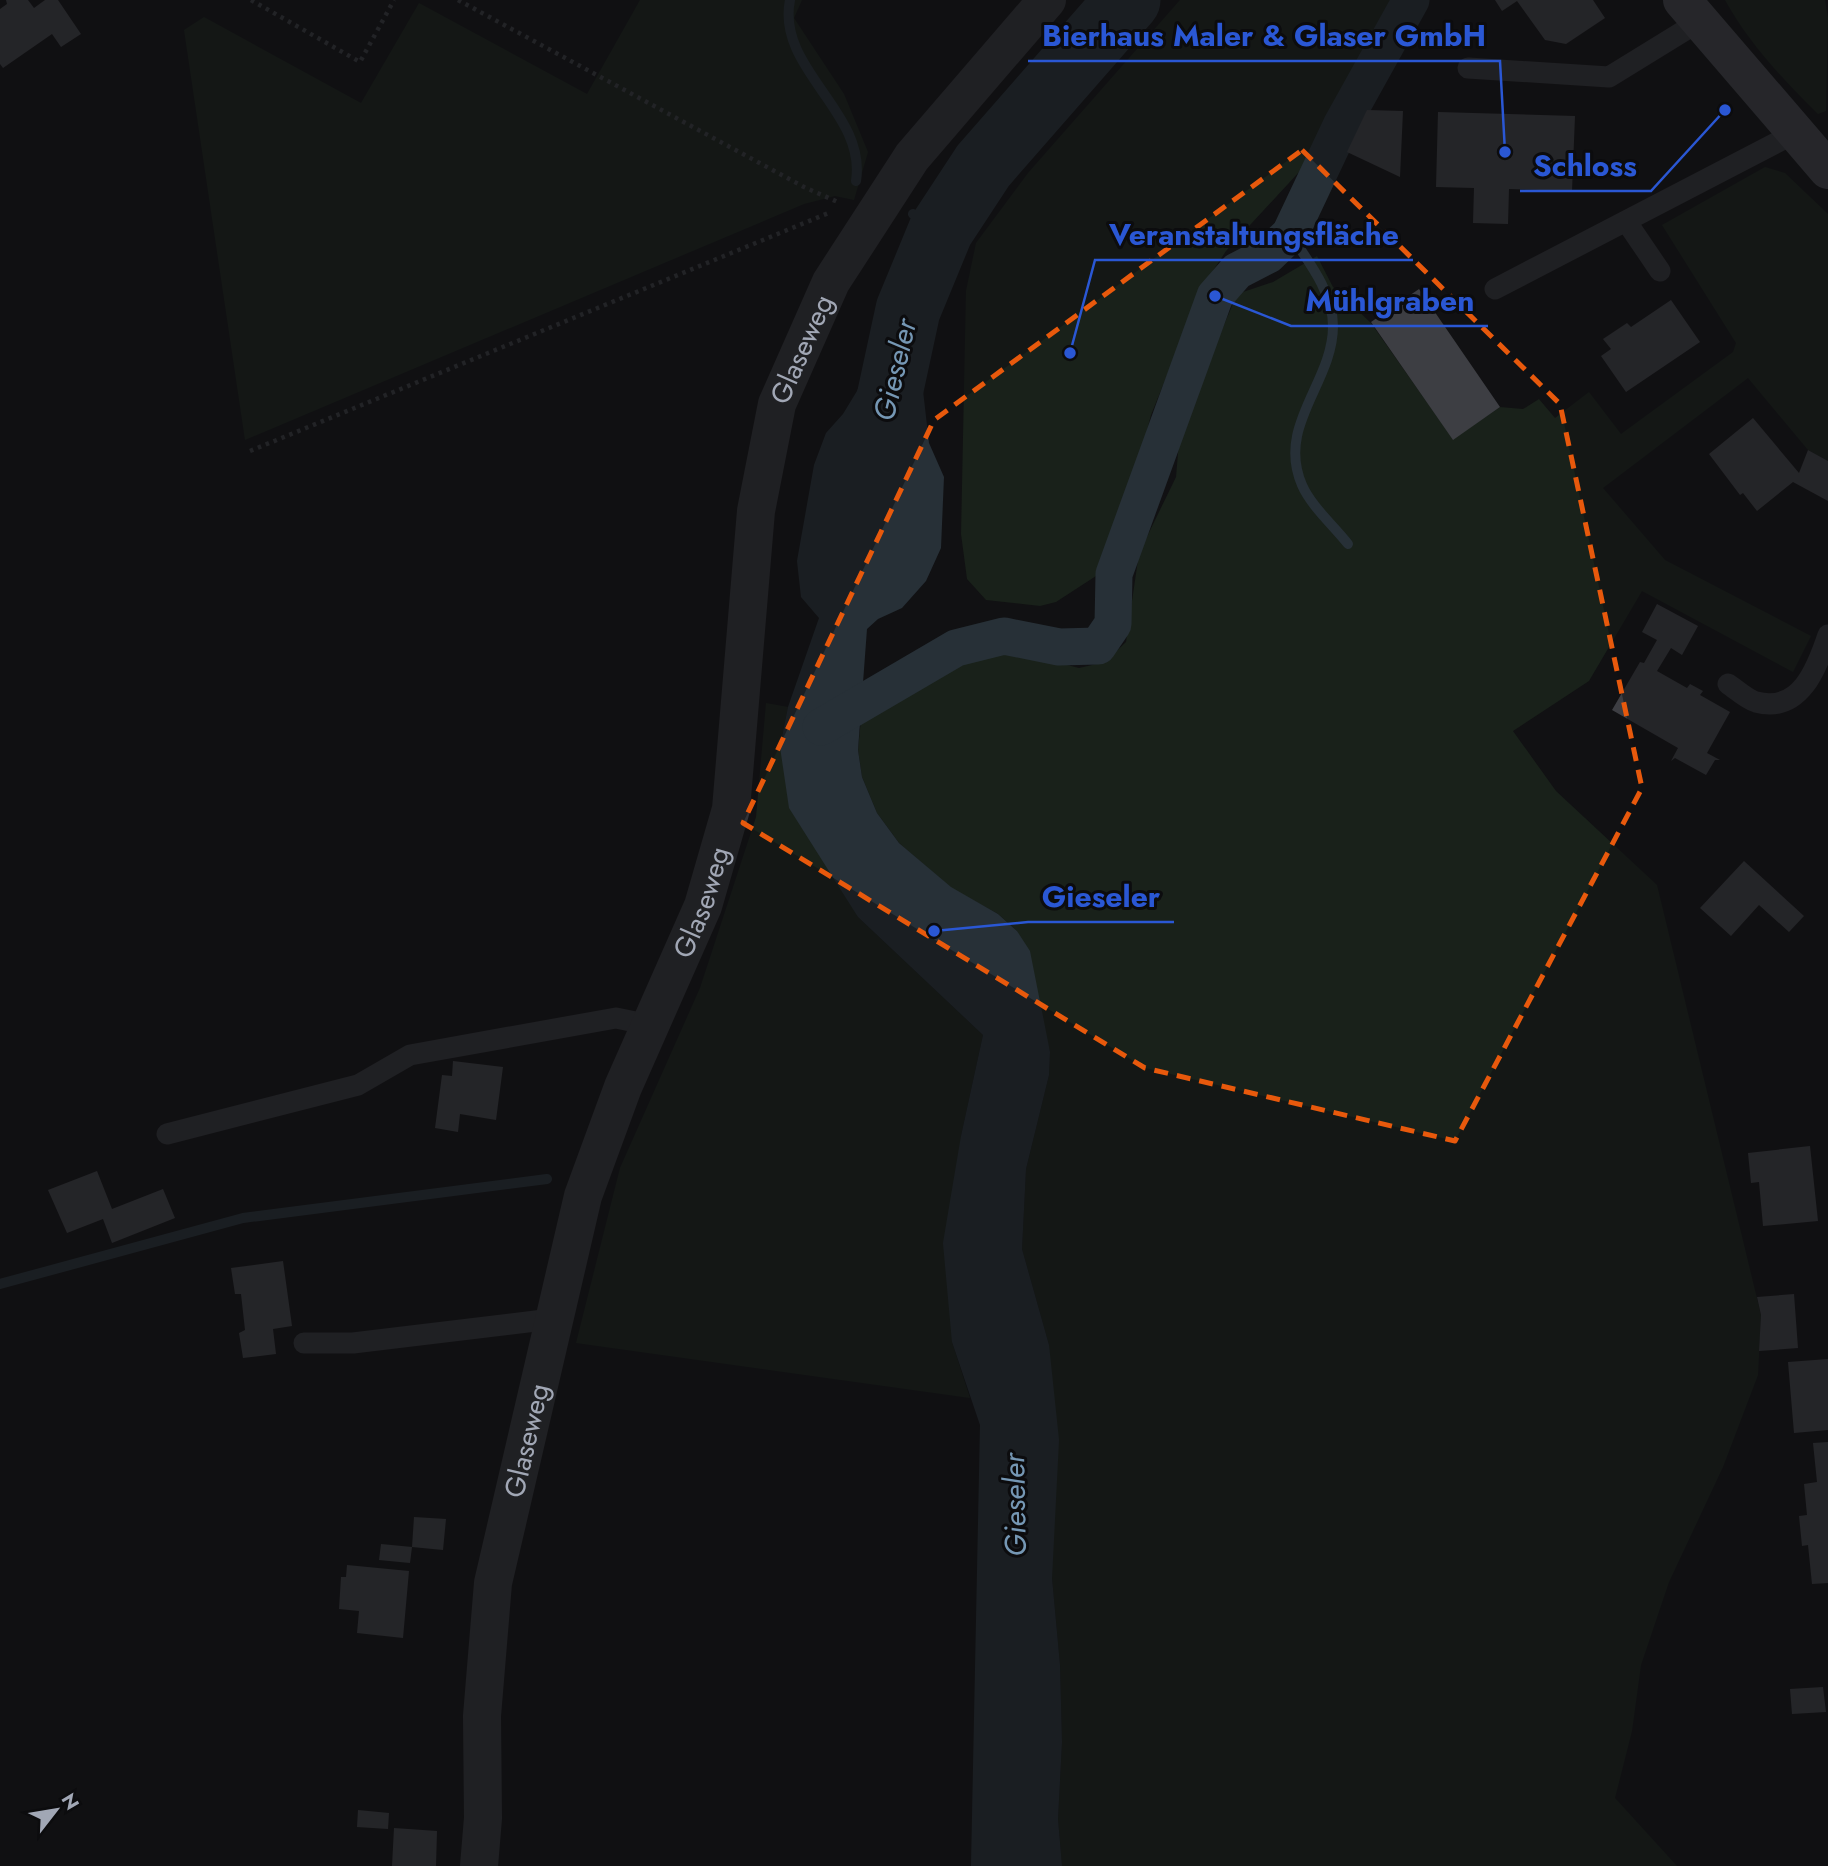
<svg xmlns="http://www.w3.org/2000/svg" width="1828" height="1866" font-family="Jost,sans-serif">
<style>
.green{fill:#19211a}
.water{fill:#273037}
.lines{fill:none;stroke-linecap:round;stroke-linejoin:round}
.stream{stroke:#273037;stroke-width:10}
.canal{stroke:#273037;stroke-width:37}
.river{stroke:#273037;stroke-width:65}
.building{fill:#3d3e43}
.path{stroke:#383a3f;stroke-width:4.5;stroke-dasharray:3.5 5;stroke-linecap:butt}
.service{stroke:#323338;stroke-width:21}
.tertiary{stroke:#323338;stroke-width:38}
.secondary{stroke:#404248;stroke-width:38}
.marked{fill:none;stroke:#e8590c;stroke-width:5;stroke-dasharray:14 9;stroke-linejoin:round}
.labels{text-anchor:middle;stroke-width:6;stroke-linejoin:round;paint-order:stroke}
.street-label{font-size:28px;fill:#a1a7b5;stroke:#0c0c0e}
.water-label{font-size:30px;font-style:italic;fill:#7597b4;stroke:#0c0c0e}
.leader{fill:none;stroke:#2a57d4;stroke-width:2.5}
.callout-dot{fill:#2a57d4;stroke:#0c0c0e;stroke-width:2.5}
.callout-label{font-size:30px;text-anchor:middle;font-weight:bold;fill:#2a57d4;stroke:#0c0c0e;stroke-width:6;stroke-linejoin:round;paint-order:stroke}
</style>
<rect width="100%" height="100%" fill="#111113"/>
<path class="green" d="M640 0H802L794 18 844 94 868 152 854 200 835 196 804 204 245 440 184 30 204 17 361 103 419 3 587 94Z
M1180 0H1396L1380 38 1353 74 1300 171 1226 251 1203 286 1151 415 1132 488 1104 551 1096 576 1056 602 1040 606 986 600 967 579 961 534 966 291 976 243 1028 173Z
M1725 0H1825L1828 18 1826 111 1818 114C1784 81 1748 42 1725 0Z
M1765 167 1785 173 1828 214V461L1808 450 1748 378 1603 488 1665 560 1811 636 1793 672 1642 591 1589 681 1513 731 1556 791 1657 885 1761 1315 1758 1375 1723 1467 1669 1582 1641 1665 1632 1731 1615 1798 1677 1866H1062L1058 1819 1062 1742 1060 1665 1052 1578 1049 1345 1022 1249 1026 1169 1049 1075 1050 1052 1017 931 998 914 951 888 899 843 877 813 862 777 858 750 861 719 942 671 994 654 1021 653 1079 668 1105 662 1126 642 1139 553 1176 477 1180 429 1237 294 1273 282 1317 256 1333 287 1371 323 1453 439 1500 407 1523 409 1539 399 1555 418 1589 392 1621 434 1733 352 1736 343 1662 225Z
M766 703 788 707 780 747 858 917 983 1035 961 1136 952 1342 970 1398 576 1343 620 1168 700 988 756 817Z"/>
<path class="water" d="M908 310 922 328V382L929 443 944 477 941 548 926 581 902 608 878 619 867 629 858 750 862 777 877 813 899 843 951 887 998 914 1017 931 1030 951 1050 1052 1049 1075 1026 1169 1022 1249 1049 1345 1059 1440 1052 1578 1060 1665 1062 1742 1058 1819 1062 1866H971L980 1425 952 1342 943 1243 961 1136 983 1035 858 917 789 808 780 747 788 707 819 618 801 597 797 561 814 465 826 433 843 414 857 391 889 317Z"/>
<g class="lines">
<path class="stream" d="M790 0C776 69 867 112 856 181
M913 214 941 230
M1290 234C1308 261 1333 292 1333 326 1333 383 1276 425 1302 485 1311 506 1334 526 1348 544
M0 1284 243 1218 547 1179"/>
<path class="canal" d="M821 727 956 648 1004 636 1059 647 1098 646 1113 624 1114 574 1215 296 1237 271 1268 255 1290 234 1342 124 1411 0"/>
<path class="river" d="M889 398 908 310 941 230 983 166 1128 0"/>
</g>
<path class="building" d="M6 0H28L34 8 45 0H58L81 34 61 47 52 34 3 68 0 64V9L7 4Z
M1495 0H1593L1605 18 1566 44 1545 40 1517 1 1502 11Z
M1367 110 1403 111 1400 177 1347 152Z
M1438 112 1575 116 1572 191 1509 189 1508 224 1473 223 1474 188 1436 187Z
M1419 289 1500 407 1453 440 1371 322Z
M1671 300 1700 342 1626 392 1601 356 1611 349 1603 339 1627 323 1631 327Z
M1753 418 1799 473 1808 450 1828 461V501L1793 482 1757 511 1743 493 1740 495 1709 454Z
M1657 604 1698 626 1682 655 1671 648 1657 671 1687 688 1690 684 1703 691 1700 695 1730 712 1707 753 1720 760H1715L1706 775 1675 758 1671 761 1678 748 1612 710 1640 662 1644 663 1657 640 1642 632Z
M1744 861 1804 916 1789 932 1759 905 1731 936 1700 908Z
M453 1061 503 1067 496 1120 460 1114 458 1132 435 1128 442 1075 452 1076Z
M1810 1146 1818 1221 1763 1226 1759 1182 1751 1183 1748 1153Z
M97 1171 112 1209 163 1189 175 1218 112 1243 103 1219 67 1233 48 1190Z
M283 1261 292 1326 273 1329 276 1354 243 1358 239 1333 245 1330 241 1294H235L231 1268Z
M1794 1294 1798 1348 1759 1351 1761 1315 1757 1297Z
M1828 1359V1430L1794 1433 1788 1362Z
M1828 1442V1583L1812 1584 1808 1545 1802 1546 1799 1516 1807 1515 1804 1484 1817 1482 1813 1443Z
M414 1517 446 1519 443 1550 412 1547Z
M381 1544 412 1547 410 1563 379 1560Z
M347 1565 409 1571 403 1638 357 1633 359 1611 339 1609 341 1577H346Z
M1823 1687 1826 1712 1792 1714 1790 1689Z
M358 1810 389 1813 388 1829 357 1827Z
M394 1828 437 1831 436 1866H392Z"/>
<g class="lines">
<path class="path" d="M251 0 360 62 394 0
M458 0 804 187 840 203
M250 451 831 212"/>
<path class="service" d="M1468 68 1609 77 1700 21
M1626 221 1660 271
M1495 289 1795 133
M1728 684C1736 689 1746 699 1756 702 1800 714 1817 668 1828 635
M167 1134 358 1085 410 1055 616 1018 650 1025
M304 1343H353L552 1319"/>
<path class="tertiary" id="s1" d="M479 1866 483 1818 482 1716 493 1583 583 1196 623 1087 703 906 731 809 756 511 777 404 831 282 912 157 1047 0"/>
<path class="secondary" d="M1682 0 1828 170"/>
</g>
<path d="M0 0H1828V1866H0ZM1302 150 1560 404 1642 788 1455 1141 1145 1068 743 823 934 420Z" fill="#111113" fill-opacity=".55" fill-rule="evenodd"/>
<path class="marked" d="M1302 150 1560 404 1642 788 1455 1141 1145 1068 743 823 934 420Z"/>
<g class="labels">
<g class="street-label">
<text dy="10" stroke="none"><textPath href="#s1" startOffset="1564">Glaseweg</textPath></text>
<text dy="10" stroke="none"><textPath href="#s1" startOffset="998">Glaseweg</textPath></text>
<text dy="10" stroke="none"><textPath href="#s1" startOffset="430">Glaseweg</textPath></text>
</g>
<g class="water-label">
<text transform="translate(895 370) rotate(-77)" y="10">Gieseler</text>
<text transform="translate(1015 1505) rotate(-91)" y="10">Gieseler</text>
</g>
</g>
<path class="leader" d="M1505 152L1500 61H1028M1725 110L1651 191H1520M1070 353L1095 260H1413M1215 296L1291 326H1488M934 931L1028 922H1174"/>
<g class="callout-dot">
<circle cx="1505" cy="152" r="7"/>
<circle cx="1725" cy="110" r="7"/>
<circle cx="1070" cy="353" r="7"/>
<circle cx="1215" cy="296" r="7"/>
<circle cx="934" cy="931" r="7"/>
</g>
<g class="callout-label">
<text x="1264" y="46">Bierhaus Maler &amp; Glaser GmbH</text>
<text x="1585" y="176">Schloss</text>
<text x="1254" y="245">Veranstaltungsfläche</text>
<text x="1390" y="311">Mühlgraben</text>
<text x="1101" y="907">Gieseler</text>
</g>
<g transform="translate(56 1810) rotate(59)" stroke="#0c0c0e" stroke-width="5" paint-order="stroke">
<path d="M0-5L12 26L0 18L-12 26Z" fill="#a1a7b5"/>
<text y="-10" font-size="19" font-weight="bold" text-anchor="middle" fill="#a1a7b5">N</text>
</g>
</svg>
